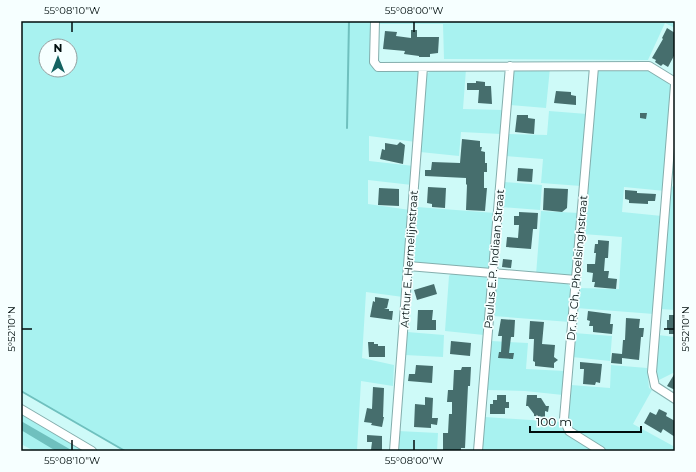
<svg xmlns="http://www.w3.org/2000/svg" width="696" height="472" font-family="Montserrat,sans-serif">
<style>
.green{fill:#a8f2f0;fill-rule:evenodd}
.water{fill:#6fc0be}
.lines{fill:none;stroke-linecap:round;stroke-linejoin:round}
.stream{stroke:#6fc0be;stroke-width:2}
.building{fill:#466e6d}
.minor-casing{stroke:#84aead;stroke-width:10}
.minor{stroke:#fff;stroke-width:8}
.ticks{fill:none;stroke:#010e0e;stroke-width:1.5}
.labels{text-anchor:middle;stroke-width:3.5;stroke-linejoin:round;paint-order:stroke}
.street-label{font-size:11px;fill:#010e0e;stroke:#f6ffff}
.neatline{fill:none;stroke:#010e0e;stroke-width:1.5}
.ticks-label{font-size:10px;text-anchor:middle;fill:#010e0e}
</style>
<rect width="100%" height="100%" fill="#cefaf8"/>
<path class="green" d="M21 21H372L371 66 379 70 418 71 421 73 416 142 369 136V161L414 166 412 185 368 180V204L410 210 403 297 366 292 362 358 394 365 393 386 361 381 357 450 365 451H125L21 391ZM46 46H70V70H46Z
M378 21H675V28L665 23 648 60 444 59 443 24H378Z
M550 68 546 108 510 105 513 73 516 70Z
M640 68C652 71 668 77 672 90L665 191 624 187 622 212 662 216 654 314 576 308 578 288 619 289 622 237 583 234 596 74 598 71 603 69Z
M466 69 463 109 503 110 501 134 461 132 459 156 420 152 426 75C434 65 454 69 466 69Z
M549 111 587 114 581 186 541 183 543 159 506 156 508 134 547 135Z
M675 119V177L671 173Z
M504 182 542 185 540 210 502 207Z
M675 184V310L660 309 670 193 671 188Z
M417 207 495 213 490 265 488 269 418 264 413 261 412 258Z
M541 211 579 213 573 274 570 277 536 275Z
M452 273 483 275 486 277 488 281 484 335 445 331 449 276Z
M499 277 565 282C578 290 572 309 570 322L493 316 495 280Z
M407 332 444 335 443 357 405 355Z
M574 333 612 336 610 361 572 357Z
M658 335 675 337V372L657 381 654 377Z
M491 341 528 343 526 369 565 371 563 395 525 391 487 390Z
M611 365 647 368 649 388 652 390 633 424 675 447V451H606L570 428 568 422 571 385 610 388Z
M21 411 89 451H34L21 444Z
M485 417 561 422 565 432 596 451H517L514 450 511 451H481Z
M398 431 438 433 437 451H396Z"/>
<path class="water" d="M21 421 73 451H56L21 430Z"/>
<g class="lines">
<path class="stream" d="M347 128 349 21
M21 391 125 451"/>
</g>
<path class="building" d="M667 28 675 33V54L668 67 663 64 661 66 655 62 656 60 652 58 663 39 662 38Z
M411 30H417V37H439L438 53 430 54V57H419V56L404 54 405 51 383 49 385 31 397 32 396 36 411 38Z
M476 81 485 82V86H491L492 104 478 103 479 90H467V83H476Z
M556 91 571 92V95L576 96V105L554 103Z
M640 113H647L646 119 640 118Z
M517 115H528V118L535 119 534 134 515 132Z
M462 139 480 141V147H482L481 151 485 152V163H487V172H484V188H487L485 211 466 210 467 185 466 184V178L425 176V170H431L432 162 460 163Z
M400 142 405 145 403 164 380 159 382 149 385 150V143L397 145Z
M518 168 533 169 532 182 517 181Z
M428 187 446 188 445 208 432 207V204L427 203Z
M379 188 399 189V206L378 205Z
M544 188 568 189 567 208 562 212 543 210Z
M625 190 637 191V193L656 194 655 201H648V204L629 203V200L625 199Z
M519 212 538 213 537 229H533L531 249 506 247 507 237 518 238 519 225H514V216H519Z
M598 240 609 241 608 258H605L604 271H609L608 278 617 279 616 289 594 287 595 282H592L593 273 587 272V264H595L596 253H594L595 244H598Z
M503 259 512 260 511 268 502 267Z
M434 284 437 294 417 300 414 290Z
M375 297 389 299 387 308 384 309H389V311H393L392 320 370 317 373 301 375 302Z
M418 310H433L432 320H436V330H417Z
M588 311 611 314 610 324H613L612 334 593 332V326H589L590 321 587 320Z
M669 315H675V334H669V330L667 329V320H669Z
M626 318 640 319 639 328H644L643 337H641L639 360 622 358V364L611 363 612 353 622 354 623 340H625Z
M501 319 515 320 514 337H511L509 353H514L513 359 498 358 499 352H501L502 336H498Z
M530 321 544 322 542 344 555 345 554 357 558 360 554 363V368L535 366V362L533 361 534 339H529Z
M451 341 471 343 470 356 450 354Z
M368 342H374V344H378V346H385V357H369Z
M580 362 602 364 600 383 596 382 595 385 583 384 584 369H580Z
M416 365 433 366 432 383 408 381 409 374H415Z
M462 367H471L470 386H468L465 448H461V451H446L443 450V433H448L449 414H452V402H447L448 390H453L454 370H461Z
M675 373V390L667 386Z
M373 387 384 388 383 417H384L382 427 371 425 372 423 364 422 367 408 372 409Z
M497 395H506V402H509V408H505V414H490V404H493V400H497Z
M527 395H537V398H541L546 406H549L548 412 545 411V417L534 416V414L528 406H526Z
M425 397 433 398 432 418H438L437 425 431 424V428L414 427 415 404 425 405Z
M659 409 667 413 666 416 675 421V437L663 429 661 433 644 423 650 412 656 415Z
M367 435 382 436V450H371L372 442H367Z"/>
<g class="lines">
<g class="minor-casing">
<path id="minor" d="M375 21 374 62 378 67 649 66 675 82
M594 67 564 419 569 431 601 451
M675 85 652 372 655 386 675 399
M408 266 576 280
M21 409 92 451
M394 451 423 67
M478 451 510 66"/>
</g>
<use href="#minor" class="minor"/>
</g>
<path class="ticks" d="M72 22V32M414 22V32M22 329H32M664 329H674M72 440V450M414 440V450"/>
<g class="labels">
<g class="street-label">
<text transform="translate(409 259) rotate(-86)" y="4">Arthur E. Hermelijnstraat</text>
<text transform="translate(494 259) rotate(-85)" y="4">Paulus E.P. Indiaan Straat</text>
<text transform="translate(577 268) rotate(-85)" y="4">Dr. R. Ch. Phoelsinghstraat</text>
</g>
</g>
<rect width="696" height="472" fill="none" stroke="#f6ffff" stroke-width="44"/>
<g transform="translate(58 58)"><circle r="19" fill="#f6ffff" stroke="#949f9f"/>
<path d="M0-3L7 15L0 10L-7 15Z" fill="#126261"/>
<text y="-6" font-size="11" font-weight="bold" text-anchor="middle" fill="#010e0e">N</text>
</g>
<path d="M530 426v6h111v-6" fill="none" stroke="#010e0e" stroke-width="2"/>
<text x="536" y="426" font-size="12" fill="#010e0e" stroke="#f6ffff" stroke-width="3" paint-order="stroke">100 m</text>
<rect x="22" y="22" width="652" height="428" class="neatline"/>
<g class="ticks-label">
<text x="72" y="14">55°08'10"W</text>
<text x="414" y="14">55°08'00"W</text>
<text transform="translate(11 329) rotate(-90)" y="4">5°52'10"N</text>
<text transform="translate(685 329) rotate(-90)" y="4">5°52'10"N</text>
<text x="72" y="464">55°08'10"W</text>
<text x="414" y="464">55°08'00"W</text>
</g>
</svg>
